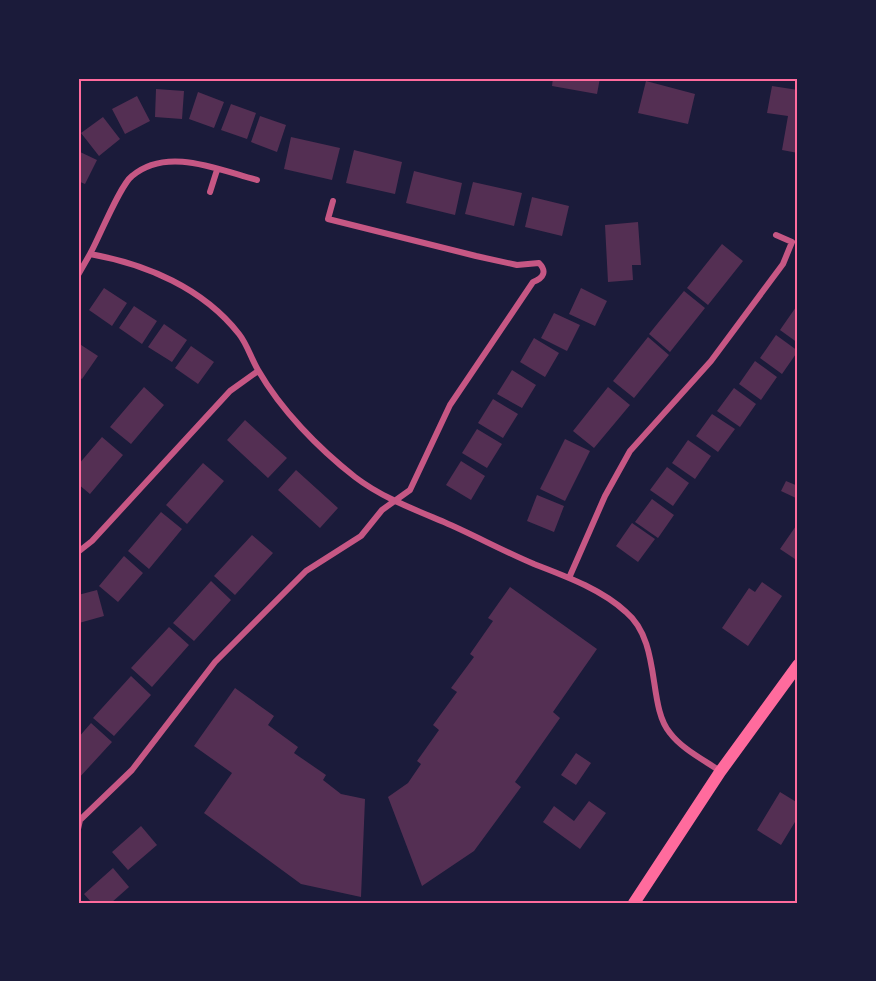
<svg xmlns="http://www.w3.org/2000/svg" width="876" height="981" font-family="Karla,sans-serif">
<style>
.building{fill:#542f53}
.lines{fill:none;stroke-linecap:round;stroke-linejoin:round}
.minor{stroke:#c65784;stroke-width:6}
.secondary{stroke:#ff6b9d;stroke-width:12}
.neatline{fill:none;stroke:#ff6b9d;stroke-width:2}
</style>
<rect width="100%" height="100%" fill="#1b1b3a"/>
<path class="building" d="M553 78H600L597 94 552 86Z
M646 81 695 94 688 124 638 113Z
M772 86 798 90V153L782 150 788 116 767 113Z
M156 89 184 91 182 119 155 117Z
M198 92 224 102 214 128 189 119Z
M137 96 150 121 125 134 112 109Z
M231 104 256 113 247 139 221 130Z
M260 116 286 125 277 152 251 142Z
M103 117 120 139 99 156 81 133Z
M291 137 340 148 332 180 284 169Z
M354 150 402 162 395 194 346 183Z
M78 151 97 160 85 184 78 181Z
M414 171 462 183 455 215 406 203Z
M473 182 522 193 514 226 465 214Z
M532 197 569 206 562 236 525 227Z
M638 222 641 265H632L633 280 608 282 605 225Z
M722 244 743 261 708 305 687 288Z
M104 288 127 303 112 326 89 310Z
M581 288 607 301 595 326 569 314Z
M684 291 705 308 670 352 649 334Z
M134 306 157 321 142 344 119 328Z
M796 307 798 308V343L780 330Z
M554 313 580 325 567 351 541 338Z
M164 324 187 340 172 362 148 347Z
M776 335 798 351 782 374 760 358Z
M648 337 669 355 634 398 613 381Z
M534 338 559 353 545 377 520 362Z
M78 343 98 356 82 379 78 377Z
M191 346 214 362 198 384 175 368Z
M755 361 777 377 761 400 739 384Z
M512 370 536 385 522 408 497 394Z
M144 387 164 405 131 444 110 427Z
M608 387 630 405 594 448 573 431Z
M734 388 756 404 740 427 717 411Z
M493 399 518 414 503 438 478 423Z
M712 414 735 429 718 452 696 436Z
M245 420 287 458 268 478 227 440Z
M477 429 502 444 487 468 462 453Z
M102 437 123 455 90 494 78 484V465Z
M565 439 590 451 565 501 540 489Z
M688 440 711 456 695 479 672 463Z
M461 461 485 476 471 500 446 485Z
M203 463 224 481 187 524 166 505Z
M667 467 689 483 673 506 650 490Z
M296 470 338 508 320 528 278 490Z
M786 481 798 486V499L781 491Z
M537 495 564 506 554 532 527 521Z
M652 499 674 515 658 538 635 522Z
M161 512 182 529 149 569 128 551Z
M632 523 655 539 638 562 616 546Z
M798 523V561L780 549Z
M252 535 273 553 235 595 214 576Z
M124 556 143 573 118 602 99 586Z
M211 581 231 600 194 641 173 623Z
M762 582 782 596 748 646 722 628 749 588 755 592Z
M510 587 597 649 553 712 560 718 515 782 521 787 474 851 422 886 388 797 408 783 421 764 417 761 439 730 433 725 457 692 451 688 474 657 470 654 493 621 488 618Z
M97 590 104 616 79 623 78 595Z
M169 627 189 645 152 687 131 668Z
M131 676 151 695 114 736 93 718Z
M235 688 274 716 268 725 298 747 294 753 326 775 323 780 341 794 365 799 361 897 301 884 204 813 232 773 194 746Z
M91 723 112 742 78 779V738Z
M576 753 591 763 576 785 561 775Z
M780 792 798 803V817L781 845 757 830Z
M589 801 606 813 580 849 543 822 554 806 574 821Z
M141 826 157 845 128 870 112 852Z
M113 868 129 887 111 903H92L84 894Z"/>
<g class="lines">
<path class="minor" d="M210 192 217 170
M90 254C99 238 120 185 132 176 167 146 219 170 257 180
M78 275 90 254C146 264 203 288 239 334 247 344 251 358 258 370 281 410 318 448 355 477 381 497 413 509 444 522 474 535 503 551 534 564 565 576 601 589 626 612 662 642 647 706 670 733 682 749 704 760 720 771
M78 552 92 541 230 391 258 371
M569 578 605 496 630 451 711 361 783 264 792 242 776 235
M78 829 80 820 132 770 215 662 306 571 361 536 382 510 410 490 450 405 533 282C544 278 547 271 539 263L517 265 476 256 328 219 333 201"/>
<path class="secondary" d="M634 903 720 772 798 665"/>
</g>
<rect width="876" height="981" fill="none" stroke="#1b1b3a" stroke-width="159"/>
<rect x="80" y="80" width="716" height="822" class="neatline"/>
</svg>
